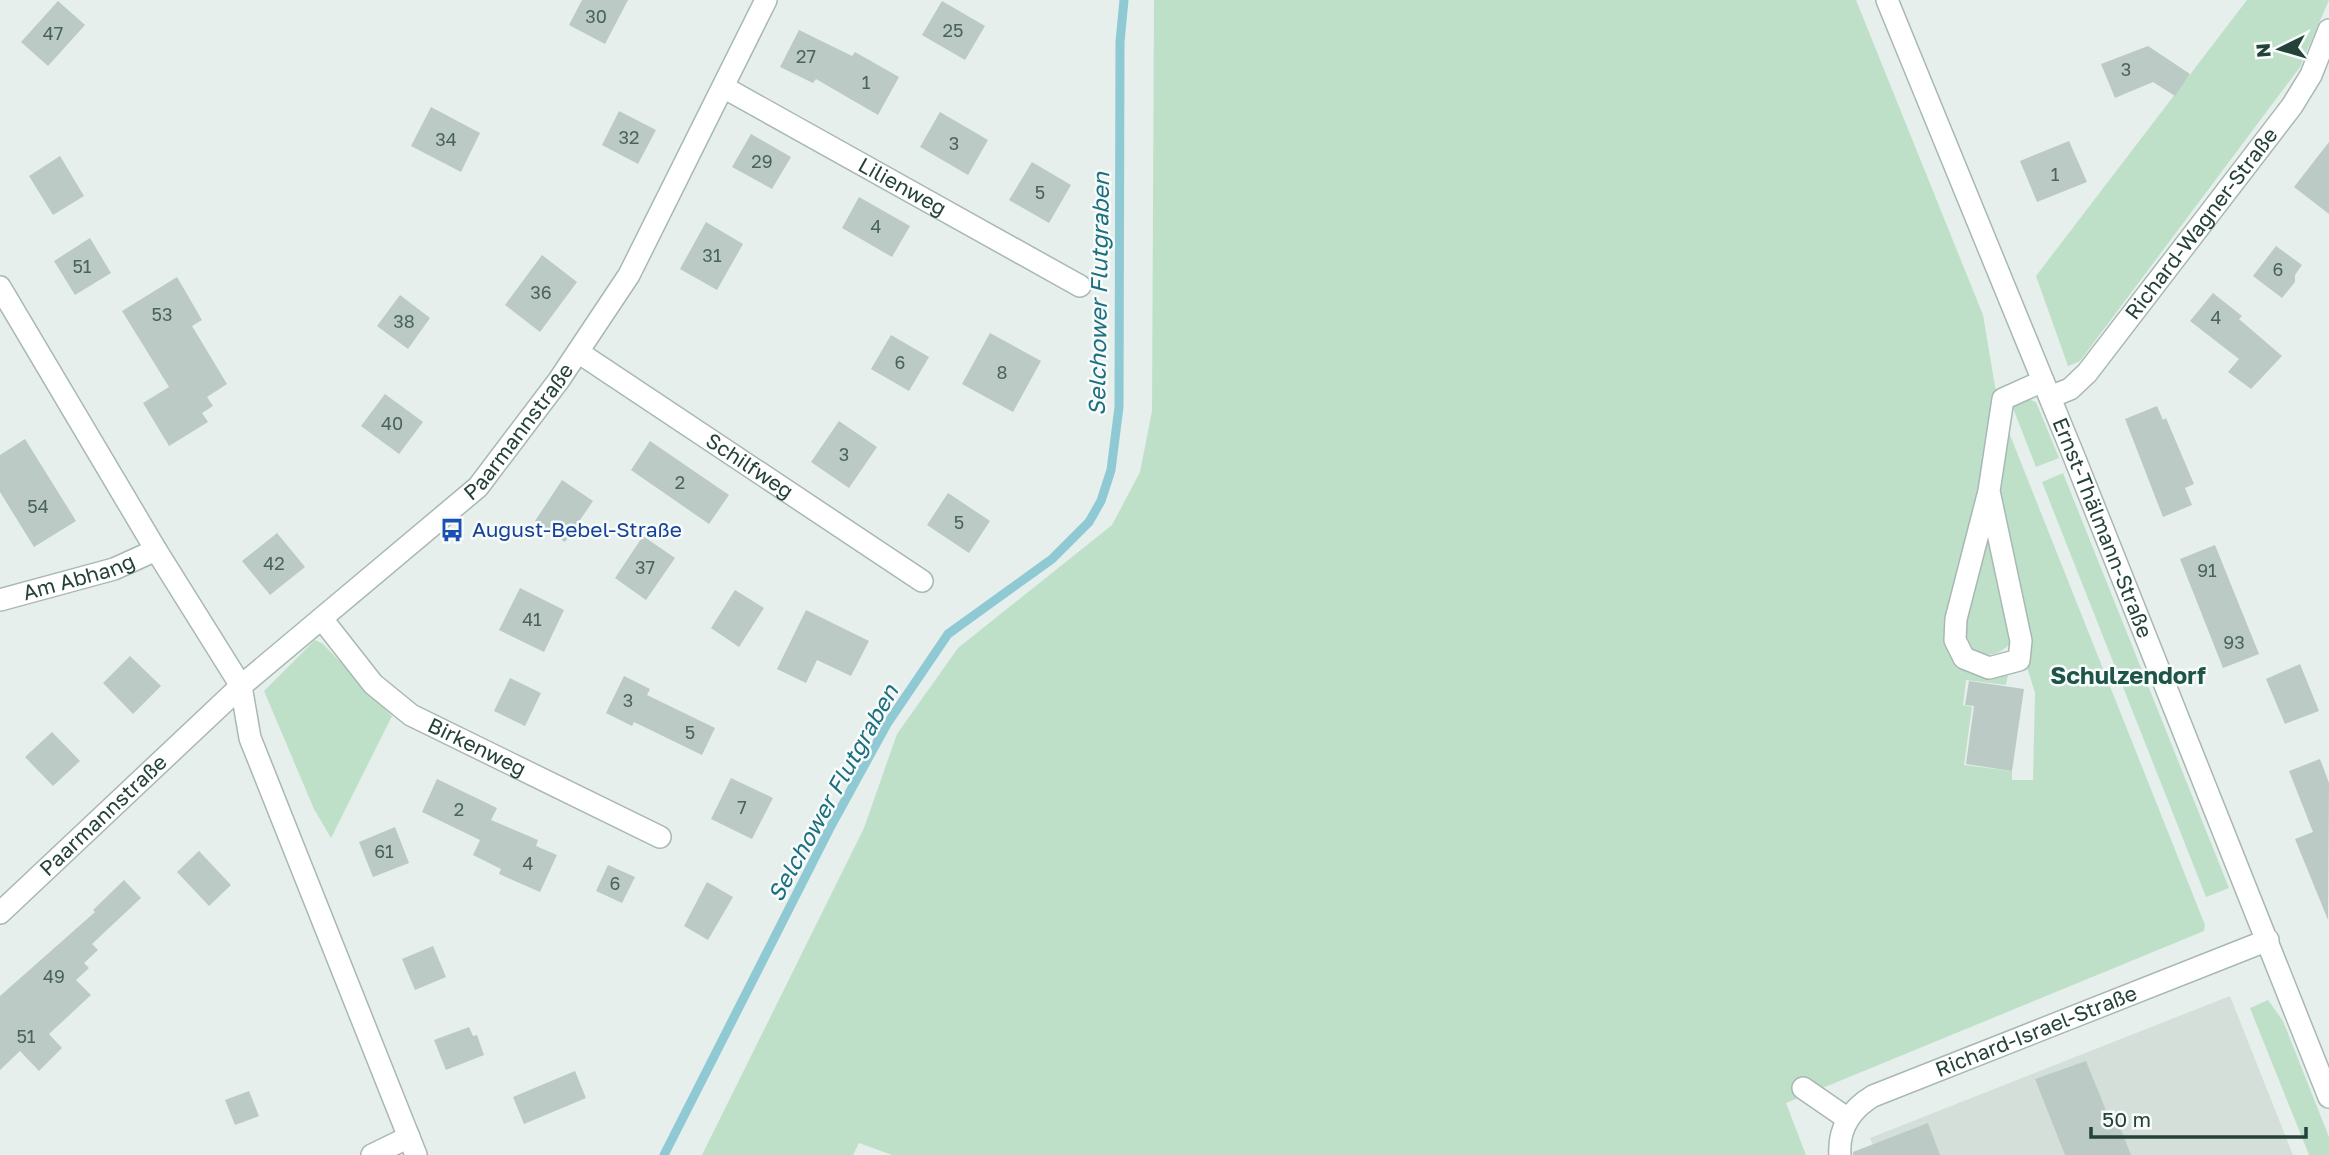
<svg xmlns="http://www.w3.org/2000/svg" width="2329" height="1155" font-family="'Golos Text',sans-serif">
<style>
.built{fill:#d4dfda}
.green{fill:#bfe0c8}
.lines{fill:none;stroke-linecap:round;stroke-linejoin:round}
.stream{stroke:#8ec9d4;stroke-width:9}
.building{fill:#bbcac4}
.minor-casing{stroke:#a8b8b2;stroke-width:24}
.minor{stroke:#fff;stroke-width:21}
.labels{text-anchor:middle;stroke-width:5;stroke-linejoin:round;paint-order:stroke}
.number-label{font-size:18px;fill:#4a645c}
.street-label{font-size:21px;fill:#24423a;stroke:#f7fbf9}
.transit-label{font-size:21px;fill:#164399;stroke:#f7fbf9;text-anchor:start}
.water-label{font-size:23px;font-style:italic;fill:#1c6f80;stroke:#f7fbf9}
.quarter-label{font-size:24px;font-weight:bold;fill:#1f5548;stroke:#f7fbf9}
</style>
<rect width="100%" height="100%" fill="#e6efeb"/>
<path class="built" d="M2230 996 2293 1155H1877L1870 1138Z"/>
<path class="green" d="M1154 0H1856L1983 315 1997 398 1995 426 1953 588 1946 648 1954 658 2009 670 2006 685 1966 680 1963 705 1972 707 1964 765 2012 771V780H2033L2035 693 2026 664 1999 483 2006 425 2205 925 2204 931 1786 1103 1806 1155H892L859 1143 853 1155H702L864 828 897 734 958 648 1112 525 1140 472 1152 411Z
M2247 0H2329L2300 67 2080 361 2068 366 2036 276Z
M2026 398 2036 402 2059 458 2036 467 2011 403Z
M2063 473 2229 888 2206 897 2042 482Z
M1983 532 1991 534 2012 642C1998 657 1985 657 1967 651L1962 609Z
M315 640 323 644 392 716 331 838 314 809 264 691Z
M2268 1000 2283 1021 2329 1137V1155H2309L2250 1008Z"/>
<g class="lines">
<path class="stream" d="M664 1155 831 826 887 724 948 634 1052 559 1089 522 1101 501 1111 470 1119 407 1120 42 1124 0"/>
</g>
<path class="building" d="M582 0H628L605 44 569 25Z
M58 1 85 25 48 66 21 42Z
M942 1 985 26 965 60 922 35Z
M799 30 852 56 855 52 899 77 878 115 816 79 813 83 780 67Z
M2148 46 2190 74 2175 96 2153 82 2115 98 2101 64Z
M431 107 480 133 461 172 411 146Z
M619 111 656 130 638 164 602 145Z
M940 112 988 140 968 175 920 147Z
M751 134 791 157 772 189 732 167Z
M2069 141 2087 182 2037 202 2020 161Z
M2329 142V214L2294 187Z
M60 156 84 196 53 215 29 176Z
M1032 162 1071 185 1049 223 1009 200Z
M859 197 910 226 892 257 842 228Z
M706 222 743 244 717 290 680 269Z
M90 238 111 273 75 295 54 261Z
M2276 246 2302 265 2295 275V282L2282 298 2253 276Z
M542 255 577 282 540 332 505 305Z
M177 277 202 320 192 326 227 384 207 397 213 406 202 413 208 422 169 446 143 403 169 387 122 311Z
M2213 293 2242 316 2239 319 2282 356 2251 389 2228 372 2239 359 2190 321Z
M400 295 430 318 408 349 377 326Z
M990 333 1041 361 1013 412 962 384Z
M891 335 929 357 909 391 871 369Z
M385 394 423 422 399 454 361 426Z
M2157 406 2163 420 2166 418 2194 484 2185 488 2192 505 2163 517 2125 419Z
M839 421 877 447 849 488 811 462Z
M25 439 76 521 34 547 0 492V455Z
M650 441 729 495 709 524 631 470Z
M562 480 593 501 565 542 535 521Z
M948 493 990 521 969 553 927 525Z
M277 533 305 567 270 595 242 561Z
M643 536 675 558 646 600 615 578Z
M2215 545 2259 654 2223 668 2180 559Z
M520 588 564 610 544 652 499 630Z
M735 590 764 608 739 647 711 628Z
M806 610 869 641 851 676 817 660 806 683 777 669Z
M130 656 161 686 133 714 103 683Z
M2300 664 2319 711 2285 724 2266 679Z
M624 676 650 689 647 695 715 728 702 755 634 722 632 726 606 713Z
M510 678 541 693 525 726 494 711Z
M1969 681 2024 689 2012 771 1966 764 1974 706 1965 705Z
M52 732 80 761 53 786 25 757Z
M2320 759 2329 783 2328 920 2295 839 2313 832 2289 771Z
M731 778 773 798 752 839 711 819Z
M437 779 497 808 491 820 538 840 536 846 557 855 540 892 499 874 501 869 473 855 480 840 422 812Z
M395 827 409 863 373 877 359 842Z
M199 851 231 885 209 906 177 872Z
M608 865 635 877 622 903 596 891Z
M124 880 141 898 92 944 98 950 84 963 89 968 76 980 91 995 49 1034 62 1048 39 1071 20 1051 0 1070V996L95 912 93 910Z
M707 882 733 897 708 940 684 926Z
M433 946 446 977 415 990 402 959Z
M469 1027 473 1036 477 1035 484 1055 446 1070 434 1040Z
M2086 1061 2112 1125 2118 1122 2131 1155H2065L2035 1079Z
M575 1071 586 1098 524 1124 513 1097Z
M249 1091 259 1116 235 1125 225 1100Z
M1928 1123 1940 1155H1853V1152Z"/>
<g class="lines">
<g class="minor-casing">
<g id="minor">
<path id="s1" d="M1887 0 2075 459 2329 1097"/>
<path id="s2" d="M725 88 1080 286"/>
<path d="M0 287 156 550 241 686 250 738 416 1155"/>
<path id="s3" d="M578 352 922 581"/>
<path id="s4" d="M2050 397 2070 389 2087 373 2292 106 2311 75 2329 30"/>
<path d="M1989 491 2021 641 2019 660 1989 668 1964 658 1955 640 1956 619 1989 491 2003 399 2043 381"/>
<path id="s5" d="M0 600 114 569 156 550"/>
<path id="s6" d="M322 619 373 684 411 715 660 837"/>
<path id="s7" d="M0 913 241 686 478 487 559 380 629 275 766 0"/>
<path d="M1803 1088 1848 1119"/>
<path d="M372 1155 409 1137"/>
<path id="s8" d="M1840 1155C1838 1129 1851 1109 1873 1096L2268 940"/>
</g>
</g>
<use href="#minor" class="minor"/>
</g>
<defs>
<g id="bus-bare" transform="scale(1.89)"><path d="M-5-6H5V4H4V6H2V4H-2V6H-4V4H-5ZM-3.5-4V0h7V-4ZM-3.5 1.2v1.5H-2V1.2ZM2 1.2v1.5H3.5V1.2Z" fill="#1a4fb4" stroke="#f7fbf9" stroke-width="2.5" paint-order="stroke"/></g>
</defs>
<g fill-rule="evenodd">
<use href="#bus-bare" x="452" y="530"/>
</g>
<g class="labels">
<g class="number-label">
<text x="596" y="23">30</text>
<text x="953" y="37">25</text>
<text x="53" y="40">47</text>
<text x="806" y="63">27</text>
<text x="2126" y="76">3</text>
<text x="866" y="89">1</text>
<text x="629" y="144">32</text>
<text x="446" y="146">34</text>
<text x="954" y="150">3</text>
<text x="762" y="168">29</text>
<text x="2055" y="181">1</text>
<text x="1040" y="199">5</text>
<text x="876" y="233">4</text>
<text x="712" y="262">31</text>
<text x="82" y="273">51</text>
<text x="2278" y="276">6</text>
<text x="541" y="299">36</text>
<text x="162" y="321">53</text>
<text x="2216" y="324">4</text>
<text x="404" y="328">38</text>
<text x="900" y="369">6</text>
<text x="1002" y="379">8</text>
<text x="392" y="430">40</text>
<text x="844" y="461">3</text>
<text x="680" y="489">2</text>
<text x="38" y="513">54</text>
<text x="959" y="529">5</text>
<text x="274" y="570">42</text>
<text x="645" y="574">37</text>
<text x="2207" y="577">91</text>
<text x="532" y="626">41</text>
<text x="2234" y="649">93</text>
<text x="628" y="707">3</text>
<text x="690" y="739">5</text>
<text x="742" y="814">7</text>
<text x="459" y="816">2</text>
<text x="384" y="858">61</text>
<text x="528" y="870">4</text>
<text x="615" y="890">6</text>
<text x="54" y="983">49</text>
<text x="26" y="1043">51</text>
</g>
<g class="street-label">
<text dy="7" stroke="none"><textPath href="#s2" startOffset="203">Lilienweg</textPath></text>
<text dy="7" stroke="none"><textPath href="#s4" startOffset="233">Richard-Wagner-Straße</textPath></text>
<text dy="7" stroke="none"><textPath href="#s7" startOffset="709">Paarmannstraße</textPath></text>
<text dy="7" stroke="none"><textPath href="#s3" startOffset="206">Schilfweg</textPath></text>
<text dy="7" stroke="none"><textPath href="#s1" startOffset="570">Ernst-Thälmann-Straße</textPath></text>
<text dy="7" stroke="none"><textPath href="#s5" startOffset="82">Am Abhang</textPath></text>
<text dy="7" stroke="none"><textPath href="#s6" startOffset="205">Birkenweg</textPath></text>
<text dy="7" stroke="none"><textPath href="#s7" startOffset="142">Paarmannstraße</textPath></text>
<text dy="7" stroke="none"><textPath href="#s8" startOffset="247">Richard-Israel-Straße</textPath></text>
</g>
<g class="transit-label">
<text x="472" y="537">August-Bebel-Straße</text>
</g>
<g class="water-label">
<text transform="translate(1099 294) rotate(-89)" y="8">Selchower Flutgraben</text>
<text transform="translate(833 793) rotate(-61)" y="8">Selchower Flutgraben</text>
</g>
<g class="quarter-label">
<text x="2128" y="684">Schulzendorf</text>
</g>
</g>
<g transform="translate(2280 49) rotate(265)" stroke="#f7fbf9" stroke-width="5" paint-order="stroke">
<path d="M0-5L12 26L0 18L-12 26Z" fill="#24423a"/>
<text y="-10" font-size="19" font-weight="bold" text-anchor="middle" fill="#24423a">N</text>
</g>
<path d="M2091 1127v10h215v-10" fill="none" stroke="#24423a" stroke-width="3.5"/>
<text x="2102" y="1127" font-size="21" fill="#24423a" stroke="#f7fbf9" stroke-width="5" paint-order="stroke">50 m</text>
</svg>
